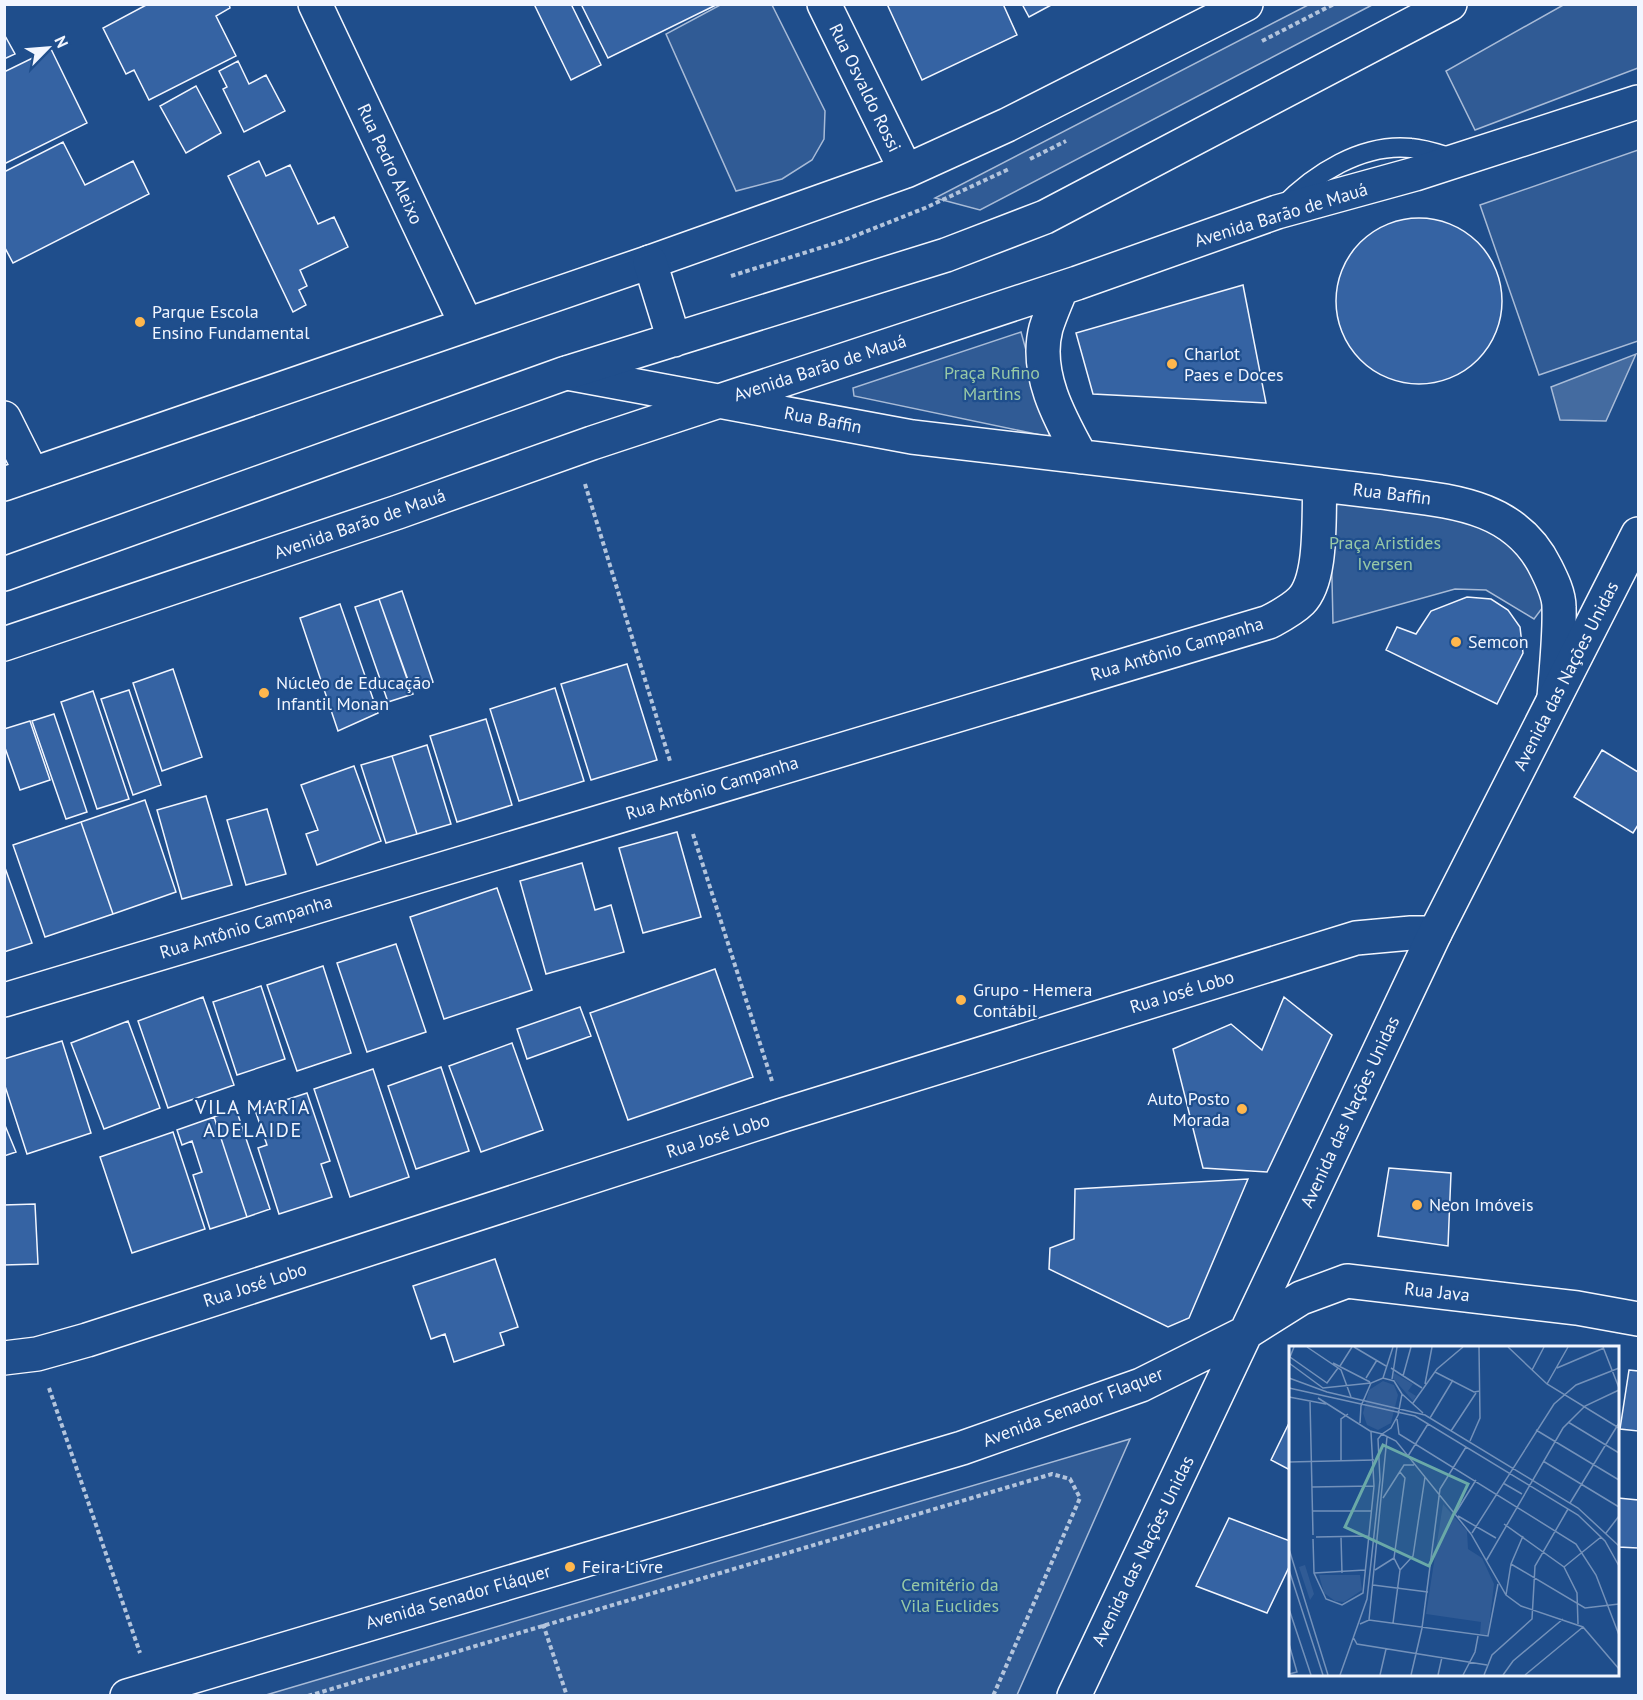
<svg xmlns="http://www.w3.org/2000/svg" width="1643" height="1700" font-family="'PT Sans',sans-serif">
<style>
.built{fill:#305b95;stroke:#a8bbd7;stroke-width:1.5}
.water{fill:#446ba0;stroke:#a8bbd7;stroke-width:1.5}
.building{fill:#3563a3;stroke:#f2f6ff;stroke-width:1.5}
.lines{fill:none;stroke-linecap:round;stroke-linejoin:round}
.service-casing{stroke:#f2f6ff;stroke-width:21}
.minor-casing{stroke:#f2f6ff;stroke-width:36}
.tertiary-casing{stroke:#f2f6ff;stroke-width:36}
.path{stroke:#b3c4dc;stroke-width:4;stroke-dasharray:4.5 3;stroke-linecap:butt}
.service{stroke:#1f4e8c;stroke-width:18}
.minor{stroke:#1f4e8c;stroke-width:33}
.tertiary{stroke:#1f4e8c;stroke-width:33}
.poi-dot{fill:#ffb74d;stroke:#1f4e8c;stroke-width:2}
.labels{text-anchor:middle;stroke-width:4.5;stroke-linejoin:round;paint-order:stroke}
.street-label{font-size:18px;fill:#f2f6ff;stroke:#1f4e8c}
.poi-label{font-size:18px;fill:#f2f6ff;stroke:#1f4e8c;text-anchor:start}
.park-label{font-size:18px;fill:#97c8a6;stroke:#1f4e8c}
.neighbourhood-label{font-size:20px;letter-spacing:1.5px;fill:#f2f6ff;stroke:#1f4e8c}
.inset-road{fill:none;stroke:#7391ba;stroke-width:1.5}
.view{fill:#6aa9a8;fill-opacity:0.15;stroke:#6aa9a8;stroke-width:3}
.inset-edge{fill:none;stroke:#f2f6ff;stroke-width:3}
</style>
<rect width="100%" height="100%" fill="#1f4e8c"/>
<path class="built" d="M722 4 772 5 825 111 824 139 812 160 782 179 736 191 666 34Z
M1565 4 1638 5V68L1475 130 1446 71Z
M1308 5H1372L980 210 935 198Z
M1638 150V341L1539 375 1480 205Z
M1021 332 1050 437 854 396 853 388Z
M1330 493 1437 507 1515 544 1546 603 1534 619 1486 590 1455 589 1333 623Z
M1130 1439 1017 1695H266Z"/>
<path class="water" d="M1636 354 1606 421 1560 420 1551 387Z"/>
<path class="building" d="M148 4H229L230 8 216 16 236 56 149 100 134 70 126 74 103 28Z
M534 4H571L601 65 571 80Z
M581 4H718L608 58Z
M887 4H1003L1017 35 922 80Z
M1022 4H1053L1029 17Z
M4 34 15 54 4 59Z
M51 49 87 123 4 164V72Z
M238 61 249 84 266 75 285 111 244 132 223 89 227 87 219 71Z
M196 86 221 133 186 153 160 106Z
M63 142 85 185 133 161 149 194 13 263 4 246V172Z
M259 161 266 176 290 165 318 224 334 217 348 247 300 270 307 286 299 290 306 305 293 312 228 176Z
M1336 301a83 83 0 1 1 166 0a83 83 0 1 1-166 0Z
M1243 285 1266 403 1093 394 1076 333Z
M402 591 433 682 411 690 379 599Z
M1467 597 1491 599 1508 610 1520 627 1523 653 1497 704 1386 650 1397 627 1416 634 1431 611Z
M379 599 413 694 388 702 355 607Z
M340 604 378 713 338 731 300 618Z
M627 664 657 760 591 780 561 684Z
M173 669 202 757 162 771 133 683Z
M555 688 584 781 519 801 490 709Z
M129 690 161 785 133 795 101 699Z
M93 691 129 799 97 809 61 702Z
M54 714 87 812 66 819 32 721Z
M486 719 512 805 457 822 430 736Z
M30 721 50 780 20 790 4 745V729Z
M427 745 451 824 417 834 392 756Z
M1602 750 1638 772V825L1633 833 1574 797Z
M392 756 417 834 386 843 361 765Z
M354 766 381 841 317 865 306 834 318 830 301 785Z
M206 796 232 885 182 899 157 810Z
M145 800 176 892 113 914 81 822Z
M267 809 286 874 246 885 227 820Z
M81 822 113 914 45 937 13 845Z
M677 832 701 917 643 933 619 848Z
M582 863 595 910 611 905 624 952 546 974 520 881Z
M4 865 32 943 4 952Z
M497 888 532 990 444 1019 410 917Z
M396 944 426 1032 367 1052 337 963Z
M323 966 351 1053 297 1071 267 985Z
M715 969 753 1077 628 1120 590 1013Z
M261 986 285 1059 237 1075 213 1002Z
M203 997 234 1085 168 1108 138 1021Z
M1284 997 1332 1035 1267 1172 1203 1168 1173 1049 1231 1024 1262 1050Z
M580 1007 591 1036 527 1059 517 1029Z
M128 1021 160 1108 104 1129 71 1043Z
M62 1041 91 1133 27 1154 4 1083V1059Z
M512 1043 543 1130 481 1152 449 1066Z
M441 1067 469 1151 416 1169 388 1086Z
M373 1069 409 1177 350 1197 314 1089Z
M307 1093 330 1161 321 1164 332 1197 279 1214 258 1148 267 1145 255 1110Z
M236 1109 270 1209 247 1217 214 1117Z
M214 1117 247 1217 210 1229 193 1175 202 1172 192 1141 182 1145 177 1130Z
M4 1123 16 1152 4 1156Z
M173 1132 205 1229 132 1253 100 1157Z
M1389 1168 1451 1173 1448 1246 1378 1236Z
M1248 1179 1189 1318 1168 1327 1049 1269 1050 1248 1074 1239 1075 1189Z
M35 1204 38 1264 4 1265V1205Z
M495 1259 518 1327 500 1333 504 1345 454 1362 445 1334 431 1339 413 1286Z
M1629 1370 1638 1371V1431L1620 1429Z
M1290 1421V1470L1271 1460Z
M1618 1498 1638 1500V1548L1618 1547Z
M1229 1518 1290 1541V1565L1267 1613 1196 1586Z"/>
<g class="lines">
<g class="service-casing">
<path id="service" d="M1282 207C1314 174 1362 143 1411 148 1425 149 1439 154 1452 158"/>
</g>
<g class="minor-casing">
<path id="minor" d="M315 4 466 324
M824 4 906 171
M1061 289C1056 302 1050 315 1046 328 1034 373 1060 419 1081 457
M567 373 912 437 1381 492C1445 501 1514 502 1546 568 1552 580 1559 594 1559 607 1560 636 1556 669 1554 698
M4 418 32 474
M4 484 650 262 906 171 1007 125 1246 4
M4 644 398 512 592 443 1077 283 1277 212 1415 174 1638 102
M4 1000 1269 622C1280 616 1292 610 1301 601 1323 579 1318 516 1320 486
M4 1358 37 1354 87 1340 783 1115 1356 938 1411 933H1435"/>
</g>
<g class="tertiary-casing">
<path id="tertiary" d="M650 262 674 340
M4 574 563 374 946 255 1045 217 1450 4
M127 1696 962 1448 1141 1385 1247 1332 1301 1298 1347 1281 1577 1308 1638 1319
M1074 1696 1435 933 1638 534"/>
</g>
<path class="path" d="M1262 41 1334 4
M1030 159 1066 141
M731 276 842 241 925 208 1009 169
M585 484 670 761
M693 834 772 1081
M49 1388 140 1653
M543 1624 567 1696
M308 1696 1052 1474 1070 1479 1080 1498 993 1696"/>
<use href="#service" class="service"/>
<use href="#minor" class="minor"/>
<use href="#tertiary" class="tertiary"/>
</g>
<g class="poi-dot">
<circle cx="140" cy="322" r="6"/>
<circle cx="1172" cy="364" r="6"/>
<circle cx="1456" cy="642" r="6"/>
<circle cx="264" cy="693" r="6"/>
<circle cx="961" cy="1000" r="6"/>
<circle cx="1242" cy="1109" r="6"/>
<circle cx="1417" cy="1205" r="6"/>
<circle cx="570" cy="1567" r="6"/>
</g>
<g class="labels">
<g class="street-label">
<text transform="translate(865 88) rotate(64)" y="6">Rua Osvaldo Rossi</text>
<text transform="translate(390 164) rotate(65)" y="6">Rua Pedro Aleixo</text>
<text transform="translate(1281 215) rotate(-17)" y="6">Avenida Barão de Mauá</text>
<text transform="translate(820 368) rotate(-18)" y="6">Avenida Barão de Mauá</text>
<text transform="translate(823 420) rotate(11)" y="6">Rua Baffin</text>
<text transform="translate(1392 494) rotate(7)" y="6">Rua Baffin</text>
<text transform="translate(360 524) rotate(-19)" y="6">Avenida Barão de Mauá</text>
<text transform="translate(1177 649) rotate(-17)" y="6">Rua Antônio Campanha</text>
<text transform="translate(1566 676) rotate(-63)" y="6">Avenida das Nações Unidas</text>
<text transform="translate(712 788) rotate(-17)" y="6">Rua Antônio Campanha</text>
<text transform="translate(246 927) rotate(-17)" y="6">Rua Antônio Campanha</text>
<text transform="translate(1182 992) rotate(-17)" y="6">Rua José Lobo</text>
<text transform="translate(1350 1112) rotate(-65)" y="6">Avenida das Nações Unidas</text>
<text transform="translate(718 1136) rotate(-18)" y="6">Rua José Lobo</text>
<text transform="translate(255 1285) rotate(-18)" y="6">Rua José Lobo</text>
<text transform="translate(1437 1292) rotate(6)" y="6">Rua Java</text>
<text transform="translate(1073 1407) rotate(-21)" y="6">Avenida Senador Flaquer</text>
<text transform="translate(1143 1551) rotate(-64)" y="6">Avenida das Nações Unidas</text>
<text transform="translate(458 1597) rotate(-16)" y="6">Avenida Senador Fláquer</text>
</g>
<g class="poi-label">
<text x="152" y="318">Parque Escola<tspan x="152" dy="21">Ensino Fundamental</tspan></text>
<text x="1184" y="360">Charlot<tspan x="1184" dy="21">Paes e Doces</tspan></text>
<text x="1468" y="648">Semcon</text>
<text x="276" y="689">Núcleo de Educação<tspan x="276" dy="21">Infantil Monan</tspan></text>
<text x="973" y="996">Grupo - Hemera<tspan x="973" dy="21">Contábil</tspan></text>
<text x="1230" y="1105" text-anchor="end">Auto Posto<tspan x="1230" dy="21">Morada</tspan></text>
<text x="1429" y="1211">Neon Imóveis</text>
<text x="582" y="1573">Feira Livre</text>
</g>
<g class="park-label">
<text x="992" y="379">Praça Rufino<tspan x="992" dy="21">Martins</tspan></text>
<text x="1385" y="549">Praça Aristides<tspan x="1385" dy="21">Iversen</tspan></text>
<text x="950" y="1591">Cemitério da<tspan x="950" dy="21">Vila Euclides</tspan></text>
</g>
<g class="neighbourhood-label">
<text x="253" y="1114">VILA MARIA<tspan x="253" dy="23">ADELAIDE</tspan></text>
</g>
</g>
<g transform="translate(1289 1346)">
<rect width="330" height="330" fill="#1f4e8c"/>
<path d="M105 27 124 38 119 45 127 50 124 55 103 31ZM94 35 105 39 109 49 102 77 89 84 78 79 74 67 80 44ZM154 158 178 185 179 203 193 212 205 238 199 289 191 288 192 276 137 268ZM16 219 25 248 21 254 10 221ZM30 229H71L73 244 55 256 46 255 35 247Z" fill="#305b95"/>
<path class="inset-road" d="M5 1 1 11 38 37 49 22M18 1 52 24 62 51M65 1 97 20M219 1 258 38 330 82M314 1 330 42M0 17 34 42 82 37M44 17 81 36M51 20 63 1M102 22 133 42M268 22 315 2M243 24 255 1M146 26 185 46 191 45M114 30 122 1M0 32 38 46 136 69 289 162 330 200M77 32 88 14M94 32 104 1M103 33 108 1M136 38 143 1M258 38 279 1M0 42 126 70 289 169 316 195 330 220M113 48 134 67M0 51 37 58M29 52 81 85 93 88 102 82 109 69 113 48 105 35 94 32 82 37 72 60 71 77M21 55 24 189M124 57 148 23 174 1M141 72 164 34M108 73 110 88 287 198 307 229 330 289M279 76 330 107M247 84 330 134M162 85 187 47M181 95 191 72 190 1M119 110 139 78M52 115V73L59 68M254 115 330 161M0 116 85 114M214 137 233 148M23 141 85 140M94 152 115 119H125M281 157 330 77M23 165H83M166 168 187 134M169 170 207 192M215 178 275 221 288 247 289 278M183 187 265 58 287 39 330 22M317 187 330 170M27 191 80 190M52 191 53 227M24 193 25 227 37 253 53 259 74 247 85 140 82 86M0 203 39 329M197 215 274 82 296 60 330 44M222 218 296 262 330 258M275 221 312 191M0 224 34 329M86 224 105 212M111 224 124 210 136 131M25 227 76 224M84 239 139 246M217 249 222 218 234 190M0 263 22 329M80 274 98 91M104 277 111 224 105 212 116 132 111 126M71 278 80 274 199 290 209 238M64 291 68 298 198 319M0 298 8 326 0 328M51 329 78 253 91 134 89 93 93 88 107 95 182 188 217 249 232 260 294 281 330 323M91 329 97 303M122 329 133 282 151 143 177 101M149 329 153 311M174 329 186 306 189 290M195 329 203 309 243 273 246 220 279 163M214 329 224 315 274 273M236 329 294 281"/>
<path class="view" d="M94 99 179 138 140 220 56 181Z"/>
<rect width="330" height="330" class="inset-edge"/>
</g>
<rect width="1643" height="1700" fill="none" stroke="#f2f6ff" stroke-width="12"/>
<g transform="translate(48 48) rotate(65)" stroke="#1f4e8c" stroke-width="4.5" paint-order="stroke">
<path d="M0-4.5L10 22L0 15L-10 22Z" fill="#f2f6ff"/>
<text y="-9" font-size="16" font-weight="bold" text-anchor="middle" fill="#f2f6ff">N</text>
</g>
</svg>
